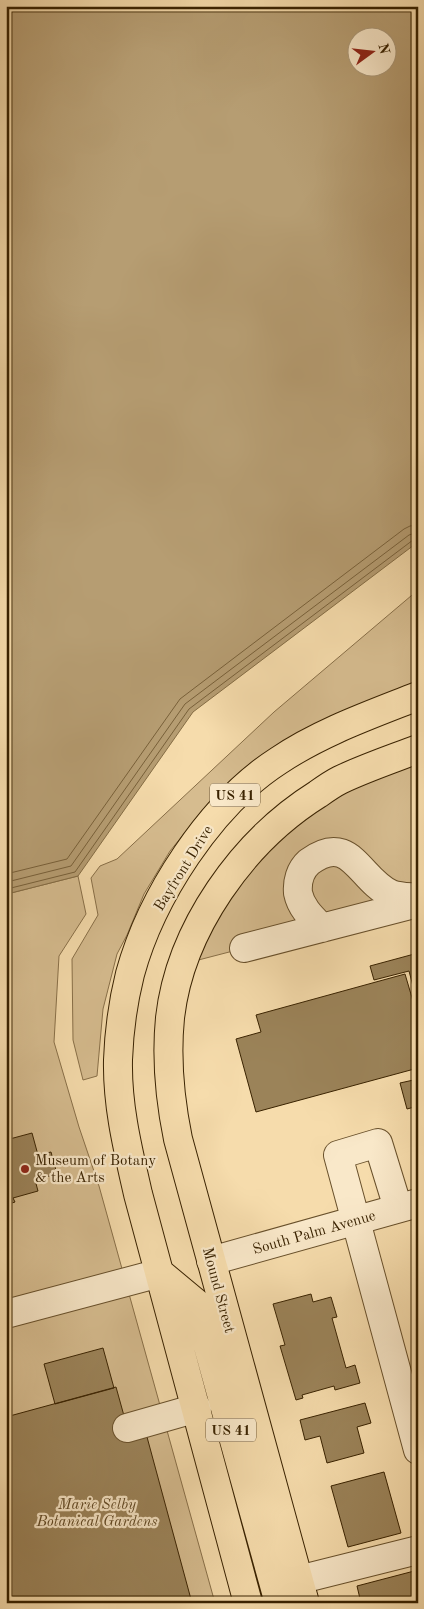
<svg xmlns="http://www.w3.org/2000/svg" width="424" height="1609" font-family="'Old Standard TT',serif">
<style>
.green{fill:#d6bc8f;stroke:#886f48}
.water{fill:#b69d72;stroke:#846c44;fill-rule:evenodd}
.lines{fill:none;stroke-linecap:round;stroke-linejoin:round}
.shore{stroke:#786039;stroke-width:1}
.building{fill:#9b8359;stroke:#392200}
.minor-casing{stroke:#68502b;stroke-width:30}
.major-casing{stroke:#392200;stroke-width:30}
.minor{stroke:#f9e8c9;stroke-width:28}
.major{stroke:#f6dcac;stroke-width:28}
.poi-dot{fill:#8f2418;stroke:#f9e8c9;stroke-width:2}
.labels{text-anchor:middle;stroke-width:4.5;stroke-linejoin:round;paint-order:stroke}
.shield{fill:#f9e8c9;stroke:#735d3c;stroke-width:1}
.shield-label{font-size:14px;font-weight:bold;fill:#392200}
.street-label{font-size:15px;fill:#392200;stroke:#f9e8c9}
.poi-label{font-size:15px;fill:#392200;stroke:#f9e8c9;text-anchor:start}
.park-label{font-size:15px;font-style:italic;fill:#604824;stroke:#f9e8c9}
</style>
<rect width="100%" height="100%" fill="#f6dcac"/>
<filter id="stains"><feTurbulence type="fractalNoise" baseFrequency=".004" numOctaves="4"/><feColorMatrix values="0 0 0 0 .2 0 0 0 0 .09 0 0 0 0 .02 0 0 0 .5 -.17"/></filter>
<radialGradient id="worn" r=".72"><stop offset=".6" stop-color="#630" stop-opacity="0"/><stop offset="1" stop-color="#630" stop-opacity=".3"/></radialGradient>
<path class="green" d="M418 590V682L306 728 267 752 227 784 196 819 170 851 144 894 127 935 117 954 103 1009 97 1076 83 1080 73 1040 72 959 98 915 91 878 100 866 117 859 274 712Z
M418 749V903L183 964 280 821Z
M78 876 86 914 59 956 54 1042 79 1127 99 1186 215 1603H6V892L11 893Z"/>
<path class="water" d="M6 6H418V542L193 712 78 876 11 893 6 892ZM356 38H386V68H356Z"/>
<g class="lines">
<path class="shore" d="M6 874 67 859 180 699 404 529 410 526 418 525
M6 881H11L71 866 185 704 409 535 418 532
M6 888H11L75 872 189 709 413 540 418 539"/>
</g>
<path class="building" d="M418 953V1005L409 971 374 980 370 966Z
M405 974 418 1018V1068L256 1112 236 1039 261 1032 256 1015Z
M418 1079V1106L407 1109 400 1083Z
M32 1133 38 1155 51 1152 57 1174 35 1180 38 1191 13 1198 15 1202 6 1205V1140Z
M311 1294 313 1302 331 1297 337 1317 332 1318 346 1368 355 1365 360 1383 335 1390 334 1386 302 1395 303 1398 296 1400 280 1346 285 1345 273 1304Z
M103 1348 114 1388 55 1404 44 1364Z
M116 1387 131 1441 147 1437 192 1603H6V1417Z
M365 1403 371 1423 357 1427 364 1453 327 1463 320 1436 305 1440 300 1420Z
M384 1472 401 1533 348 1547 331 1486Z
M418 1570V1603H361L357 1586Z"/>
<g class="lines">
<g class="minor-casing">
<path id="minor" d="M322 928C312 918 301 908 298 893 297 882 300 870 309 862 351 831 359 880 391 894 399 897 410 897 418 898
M244 948 418 903
M398 1208 378 1143 338 1155 418 1450
M211 1261 418 1203
M6 1314 160 1273
M127 1428 197 1408
M298 1580 418 1550"/>
</g>
<g class="major-casing">
<path id="major" d="M160 1273 196 1303 279 1603
M248 1603 138 1194C128 1150 117 1106 118 1060 119 1032 123 1002 130 974 151 897 210 805 278 761 321 732 370 715 418 696
M305 1603 178 1139C170 1100 166 1058 170 1018 180 929 243 841 318 794 325 789 332 784 340 780 365 768 392 759 418 749"/>
</g>
<use href="#minor" class="minor"/>
<use href="#major" class="major"/>
</g>
<circle class="poi-dot" cx="25" cy="1169" r="5"/>
<g class="labels">
<g class="shield">
<rect x="210" y="783.5" width="50" height="23" rx="4"/>
<rect x="206" y="1418.5" width="50" height="23" rx="4"/>
</g>
<g class="shield-label">
<text x="235" y="800">US 41</text>
<text x="231" y="1435">US 41</text>
</g>
<g class="street-label">
<text transform="translate(183 868) rotate(-58)" y="5">Bayfront Drive</text>
<text transform="translate(314 1232) rotate(-16)" y="5">South Palm Avenue</text>
<text transform="translate(219 1290) rotate(75)" y="5">Mound Street</text>
</g>
<g class="poi-label">
<text x="35" y="1165">Museum of Botany<tspan x="35" dy="17">&amp; the Arts</tspan></text>
</g>
<g class="park-label">
<text x="97" y="1509">Marie Selby<tspan x="97" dy="17">Botanical Gardens</tspan></text>
</g>
</g>
<rect width="424" height="1609" fill="none" stroke="#f6dcac" stroke-width="25"/>
<rect x="8" y="8" width="409" height="1594" fill="none" stroke="#392200" stroke-width="2.5"/>
<rect x="12" y="12" width="399" height="1584" fill="none" stroke="#392200"/>
<g transform="translate(372 52) rotate(75)"><circle r="24" fill="#f9e8c9" stroke="#ac9979"/>
<path d="M0-4L9 19L0 12L-9 19Z" fill="#8f2418"/>
<text y="-8" font-size="14" font-weight="bold" text-anchor="middle" fill="#392200">N</text>
</g>
<rect width="100%" height="100%" filter="url(#stains)"/>
<rect width="100%" height="100%" fill="url(#worn)"/>
</svg>
